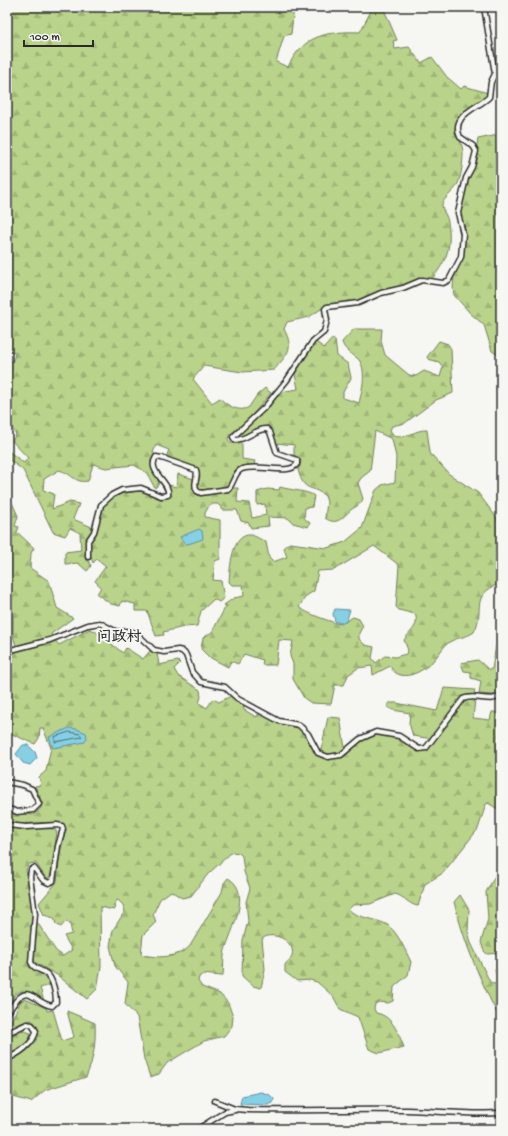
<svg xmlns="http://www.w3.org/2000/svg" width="508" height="1136" font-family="'Gochi Hand','LXGW WenKai TC',sans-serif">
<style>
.forest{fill:url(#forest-firs);stroke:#727f5a;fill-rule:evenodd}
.water{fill:#85d0e5;stroke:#618e9b}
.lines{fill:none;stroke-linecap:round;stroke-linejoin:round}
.shore{stroke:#4f6d75;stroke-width:1}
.street-casing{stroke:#2b2b2b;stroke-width:7}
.street{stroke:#f6f6f2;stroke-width:4}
.labels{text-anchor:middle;stroke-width:4;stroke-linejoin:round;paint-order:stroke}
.quarter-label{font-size:15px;font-weight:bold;fill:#2b2b2b;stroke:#f6f6f2}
</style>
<defs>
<pattern id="forest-firs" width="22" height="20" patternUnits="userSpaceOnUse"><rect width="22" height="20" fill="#b9d38a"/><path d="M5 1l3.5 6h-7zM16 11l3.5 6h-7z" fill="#9fb577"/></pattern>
</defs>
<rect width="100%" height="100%" fill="#f6f6f2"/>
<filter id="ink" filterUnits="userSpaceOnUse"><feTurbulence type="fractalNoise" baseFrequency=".025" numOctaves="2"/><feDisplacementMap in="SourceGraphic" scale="8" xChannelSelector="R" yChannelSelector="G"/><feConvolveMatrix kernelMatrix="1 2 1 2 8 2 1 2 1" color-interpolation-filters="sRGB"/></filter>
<g filter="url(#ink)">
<path class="forest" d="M11 7H267L277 10 279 7H294L291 34 284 36 276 62 288 67C303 35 327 31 360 32L371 11V7H383L397 40 393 41 395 49 409 47 421 63 432 57 447 77 461 89 464 86 488 93C482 106 463 105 457 122 452 134 464 142 463 154 463 163 461 180 456 187 452 193 445 197 442 204 442 211 447 215 448 222 452 247 447 260 432 279H420L403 286 385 289 356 302 327 305 309 317 287 322 284 329C295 350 287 354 274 370L242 372 204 366 193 379 212 403 220 398C227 406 240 413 249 407L257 395 265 388 271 393 247 421 229 435 228 439 230 443 242 444V459L255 461 254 465 236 470 228 486 225 488 199 490 197 487 200 476 198 471 166 457 169 450 156 445 153 453 156 455 152 461 159 484 155 488 146 472 134 465 106 468 93 464 88 481C75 484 72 473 59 470L44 479 43 490 54 494 52 509 70 502 79 504 73 519 94 528C86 542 83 551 91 566L87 571 78 563 65 564V552L81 550 80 533 70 528 65 536 53 532 23 470 7 458V450L24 463 28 458 12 441 16 434 7 421V367L14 358 15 353 7 350V12Z
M501 123V357L492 351 484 325 470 313 454 295 453 288 454 275 463 257 465 235 459 215 467 179 473 167 478 139 498 135Z
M354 329H382L381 341 385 355 409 375 416 376 424 371 440 377 443 367 439 362 428 359 427 357 439 341 448 344 451 349 453 393 436 400 405 423 392 426 390 430 394 436C406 440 415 429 427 430L430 453 449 474 478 493 496 517 501 529V583C468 596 486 609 474 632 466 638 456 637 448 643 442 648 438 656 432 662 421 673 399 684 390 666L373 675 372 666 358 668 348 675 344 685H335L331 704 311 703 304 698 293 679V664L290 656 293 641 279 640 276 665H262L263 660 244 654 238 664 231 661 228 667 209 657 201 649 203 638 212 632 226 606 224 605 234 598 244 596 243 585H232L229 582C230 570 231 533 251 535 256 536 261 540 266 542L269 558 273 562 287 557 284 549 286 545 290 543 327 548 345 542 362 528 376 490 382 485 395 482 396 457 392 439 375 431 370 471 361 478 358 483 363 499C360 505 357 506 352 509 343 516 338 527 325 518L327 502 325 496C309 483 305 494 298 470L300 466 301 460 294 455V445L276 443C263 409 256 440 236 437L280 392 298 389 295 374 311 346 316 342 324 348 333 338 335 340 337 356 348 364 351 378 343 392V398L359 403C362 391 368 367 357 358 351 353 344 350 342 342ZM374 546 399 565 396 607 399 610 415 614C420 626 410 631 404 640L408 650 406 654 395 657 385 656 376 663 372 658 374 647 365 645 359 639V633L363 626 359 619 353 617 341 624C333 623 303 612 299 607L306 596 314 591 318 571 334 570Z
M178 474 194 479 192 489 198 494 227 492 234 488H238L237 502 249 503 252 518 266 515 265 504 257 505V492L267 489 279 490 280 487C289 490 309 491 314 496L312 507 305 508 304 518 310 523 308 527 293 523 288 518 268 517 269 526 251 528 249 523 241 521 237 510H223L218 504H210L205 513V517L220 520V559L215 561 213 580 221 581 224 598 219 602 214 599 201 611 197 626 184 627 163 632 164 635 156 636 147 611H135V604L122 601 120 606 111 604 97 594 101 587 95 581 106 566 97 559 93 563 89 551V542L96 532 103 505 119 494 137 491 151 493 160 499H165L170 493 169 485 176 487Z
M10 498 18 516 15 526 19 527 17 532 34 548 31 553 30 568 49 581 57 608 73 618 51 634 53 637 16 646 13 635V611L7 610V499Z
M90 629 95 631 123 653 126 648 143 659 150 651 157 653 159 665 178 661 180 663 174 669 178 676 200 690 201 697 199 703 207 708 213 699 219 702 231 696 245 705 243 709 256 717 260 712 282 724 284 722C317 723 303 741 321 750L328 717 340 718 345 748C365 744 363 731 391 736 405 738 413 753 428 749L461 703 466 699H475L473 718 490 720 492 712H495L501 719V811L488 803 486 804 478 829 443 873 425 884 418 906C409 905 404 896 395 894L370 904 353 905 349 909C354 918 378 918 389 926 399 935 405 950 411 962L408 975 394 987 393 1001 388 1003 379 1002 375 1004 374 1009 376 1013C393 1016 398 1033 404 1047L379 1053 369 1049 358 1017 340 1009 333 996 317 982 310 980 297 981 285 972V965C286 962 290 961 291 958 299 943 273 929 262 939L265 969 261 988 253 986 242 976 243 940 248 921 246 902 250 888 244 872 242 856 239 853 232 852 208 874 191 896 182 898 171 891 160 899 153 914 156 922 143 935 141 954C155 959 179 958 190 946L222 892 224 883 228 878C253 892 231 930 225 950 223 958 224 966 223 975L221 976 203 974 199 977 198 981 202 987 220 994 228 1003 233 1017 232 1026 224 1036 204 1041 167 1063 159 1074 150 1077 144 1059 137 1017 125 1004 128 982 115 966 110 946 113 930 125 911 123 905 118 900 116 901 114 910 100 907 101 967 97 989 87 999 57 975 34 962 37 922 56 951 63 956 72 950 64 936 72 934 70 924 66 921 61 927 56 924 54 918 44 915 39 903 57 882 60 853 65 833 63 824C54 820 21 825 7 824V811L33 815 41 808 42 803 35 786 41 785 39 777 46 771 51 748 43 728H40L39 738 35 744 7 732V654L17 649 54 639 59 645Z
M501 634V691L496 695 479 694 481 681 471 678V672L464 671 461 663 478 660 488 669H492L496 646Z
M444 688 475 690 474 695 463 696 458 700 433 739 413 736 409 723 410 713 393 710 387 707 389 703H396L437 711Z
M7 827 55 829 57 833C54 845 55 869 49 878L45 877 36 863 29 864 26 870 33 913 29 967 44 976 50 985 40 988 44 1001C25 994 22 980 7 1007Z
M501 858V953L487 954 484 951 481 942 488 919 486 892 495 876Z
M460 895 469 910 468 931 471 943 490 982 494 984 499 983 495 970 501 969V1021C480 980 466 948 454 902Z
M25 999 46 1008 47 1011 53 1010 62 1041 74 1037 67 1011 95 1023C96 1042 94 1059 86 1077L45 1090 31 1102 10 1096 7 1091V1061C21 1057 45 1042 36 1024L31 1020 16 1025 10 1023 21 1001Z
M24 1031 31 1033 29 1040 17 1051 7 1055V1034H14Z"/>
<path class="water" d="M199 529 202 531 203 539 188 544H185L180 537Z
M335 609 350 610 346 622 340 623 335 621 333 614Z
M69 728 77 729 86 733 87 737 85 742 53 748 49 737Z
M23 745H28L35 752 37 758 30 765 23 763 16 754Z
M261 1092 270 1095 274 1099 273 1103 268 1105 240 1104 242 1096Z"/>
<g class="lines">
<path class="shore" d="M70 732 80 734 82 737 55 742V737Z"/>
<g class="street-casing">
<path id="street" d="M88 557V541L94 532 101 505 112 495 122 490 141 488 161 496 168 495C171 482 146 472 156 457L162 458 196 470C199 478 192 484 197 491L201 493 228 489C234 484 234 472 242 469 259 463 289 476 297 464V460L277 453 270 432 267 429C256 428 247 440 235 440L233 437 265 407 287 380 313 341 324 332 327 320 325 309 327 307 358 303 381 293 403 288 422 280 443 283 449 280 461 257 463 234 458 213 466 178 472 167 476 151 473 146 460 137C450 115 478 108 489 97L491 82 495 74 484 7
M7 651 50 640 88 625 100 623 117 632 130 631 137 634 154 650 164 652 178 650 182 651 186 655 192 672 201 682 225 687 238 699 279 721 299 725 308 734 318 753 328 757 341 755 360 739 376 732 399 736 419 749 426 748 463 699C475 693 491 704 501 695
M7 782 23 785 32 789 39 804 33 810 17 812 7 808
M7 825 26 827 57 825 62 826 63 829 58 846 53 881 49 883 43 880 34 868 31 870 30 877 35 914 31 962C34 970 41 969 47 974 53 979 56 995 56 1002L52 1006C36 1004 29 984 16 1001 12 1006 9 1010 7 1015
M7 1027 12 1031 27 1024 32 1025 36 1031C34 1044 18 1054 7 1059
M215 1101 235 1109 248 1110C301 1111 354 1109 407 1110 438 1111 469 1115 501 1113
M198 1129 225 1112 235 1110"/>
</g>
<use href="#street" class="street"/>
</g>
</g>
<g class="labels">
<g class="quarter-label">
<text x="119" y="641">问政村</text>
</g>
</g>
<rect width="508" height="1136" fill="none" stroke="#f6f6f2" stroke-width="24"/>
<rect x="12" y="12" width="484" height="1112" fill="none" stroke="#2b2b2b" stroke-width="1.5" filter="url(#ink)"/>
<path d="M24 40v6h69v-6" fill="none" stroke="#2b2b2b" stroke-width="2"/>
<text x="30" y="40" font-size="12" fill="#2b2b2b" stroke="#f6f6f2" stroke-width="3" paint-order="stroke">100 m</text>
</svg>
